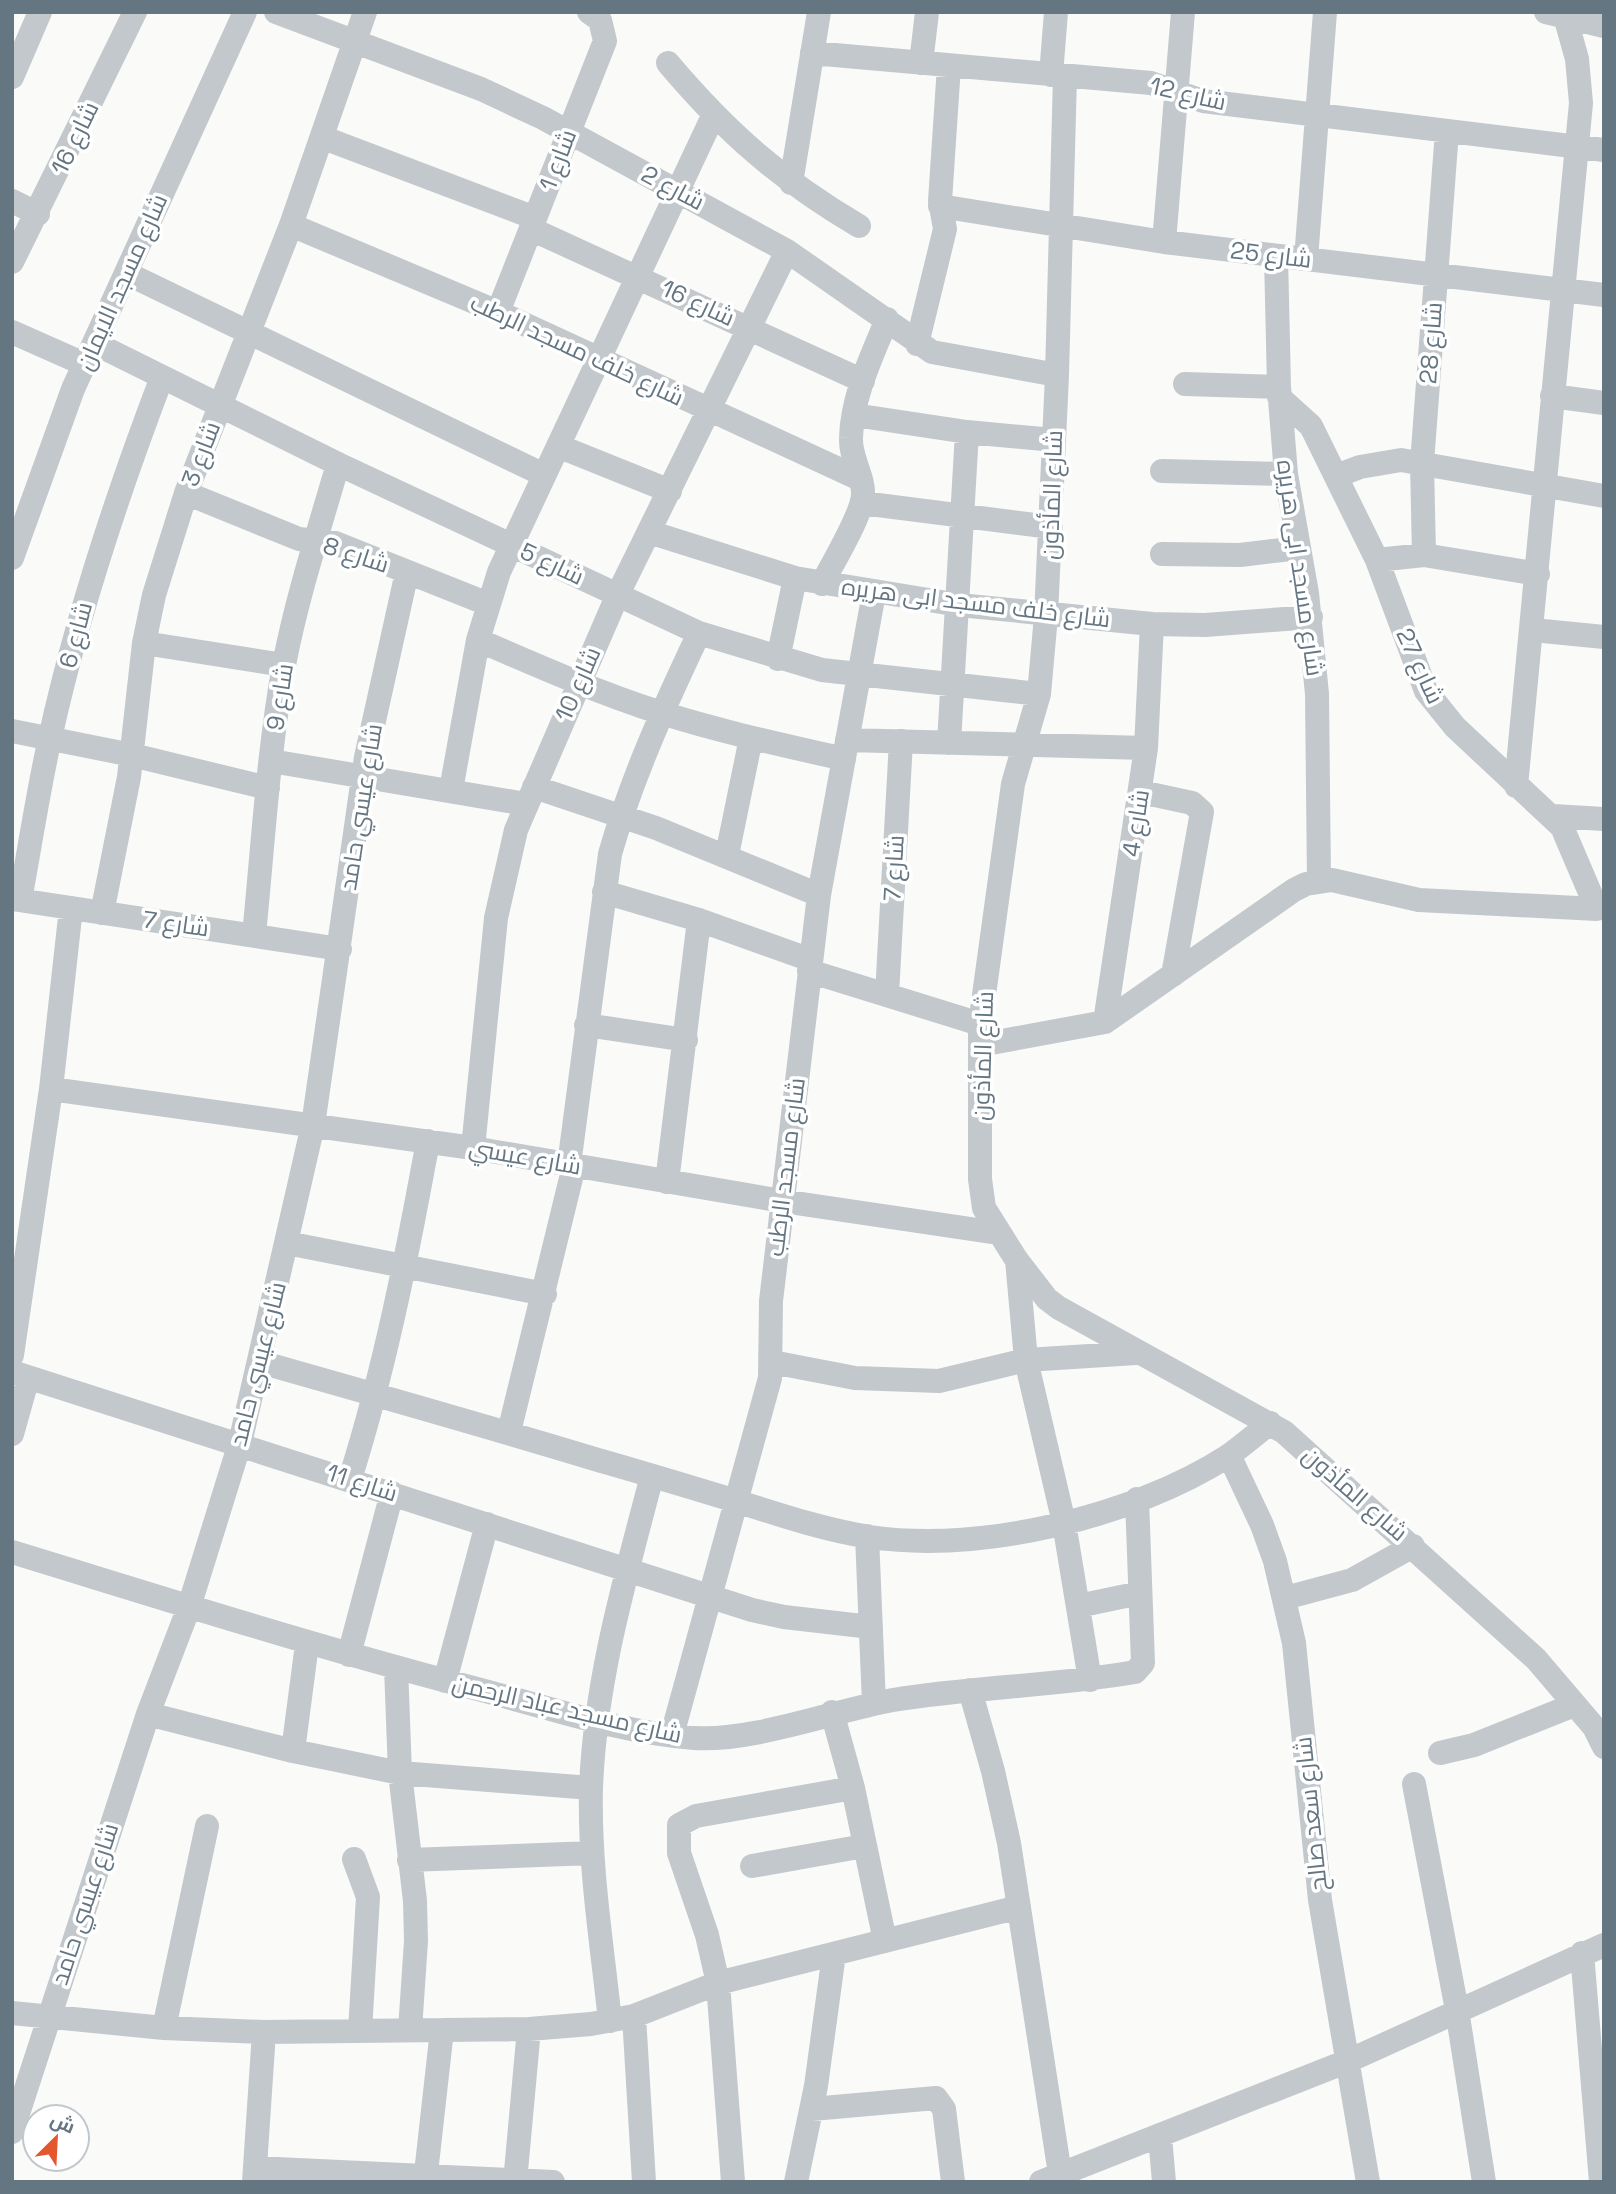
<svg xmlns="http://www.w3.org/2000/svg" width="1616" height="2194" font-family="'Space Grotesk',Cairo,sans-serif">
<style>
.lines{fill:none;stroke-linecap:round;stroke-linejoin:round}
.minor{stroke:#c3c8cc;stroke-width:24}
.labels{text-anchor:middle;stroke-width:7;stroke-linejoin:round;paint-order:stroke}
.street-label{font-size:24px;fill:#657683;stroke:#fff}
</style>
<rect width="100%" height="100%" fill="#fafaf8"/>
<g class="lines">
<path class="minor" d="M276 12 481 89 543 118 787 251 932 352 1057 375
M1546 12 1604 26
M812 53 1151 83 1203 101 1604 150
M668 63C727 133 781 180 859 226
M921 63 927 12
M1051 75 1056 12
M1065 76 1057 375 1046 616 1039 694 1013 784 980 1024V1179L984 1208 1016 1259 1047 1299 1059 1308 1284 1432 1536 1659 1594 1727 1604 1747
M12 77 40 12
M324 138 535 218
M791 183 819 12
M12 201 38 214
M940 206 1164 242 1604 295
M291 225 498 312 860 479
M531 229 863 381
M1164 242 1183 12
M1276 256 1279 387 1286 474 1307 593 1317 694 1319 881
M1306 259 1325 12
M12 262 135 12
M126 273 544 475
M498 312 605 41 600 20 589 12
M12 332 84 364
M94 343 338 464 699 633 822 670 1039 694
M917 344 945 229 940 201 949 66
M1185 384 1279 387
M1552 396 1604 403
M854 415 967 432 1054 440
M558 446 670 491
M1162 471 1286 474
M1336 476 1360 467 1401 460 1604 496
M186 493 299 539 335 543 488 604
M862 503 1051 527
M649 532 795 578 959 605 1152 624 1205 625 1311 617
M1162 554 1240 555 1299 548
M1424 555 1422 463 1447 131
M12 558 73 389 245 12
M1377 560 1424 555 1538 574
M822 584C832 564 862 515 863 495 864 476 850 458 851 438 852 396 872 356 887 319
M1533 630 1604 637
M478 640C538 666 599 693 662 713 722 732 783 745 844 759
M144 643 284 665
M778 659 795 578
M12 731 132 755 268 788
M847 740 1146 748
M949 743 967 432
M271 761 526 804
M1516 786 1581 103 1577 59 1565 16
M534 787 656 828 819 895
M451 790 478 640 499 572 713 116
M1141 792 1192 803 1202 812 1173 975
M1553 816 1604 819
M727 855 751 738
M604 892 699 920 811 960
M12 899 340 949
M20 900C30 846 38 792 50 738 77 615 117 495 162 377
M102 913 129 777 144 643 154 595 186 493 291 225 365 12
M254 935C263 845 268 754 284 665 297 597 319 530 338 464
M809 971 980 1024
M887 995 901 741
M1105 1022 1146 748 1152 624
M586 1025 686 1040
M980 1045 1105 1022 1294 890 1306 884 1332 880 1419 900 1597 909 1562 827 1455 727 1426 691 1377 560 1311 426 1279 397
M51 1089 473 1148 782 1201 998 1233
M473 1148 496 918 516 830 618 594 787 251
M569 1165 610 854C632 777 665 705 699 633
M667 1182 699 920
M287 1243 545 1294
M1017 1260 1026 1360 1064 1523 1090 1680
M12 1355 51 1089 71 908
M260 1362C373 1394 486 1426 598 1460 644 1473 690 1487 736 1501 780 1515 825 1530 870 1537 981 1553 1133 1517 1228 1456 1242 1446 1256 1434 1270 1423
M772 1362 855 1378 939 1381 1026 1360 1136 1353
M12 1372 752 1610 784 1617 871 1627
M509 1432 574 1166
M12 1434 28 1377
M1229 1455 1262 1525 1275 1561 1294 1643 1320 1900 1368 2182
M350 1479C385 1368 407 1256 428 1141
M867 1536 874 1704
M12 1552C169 1600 326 1650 485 1691 553 1709 624 1733 694 1738 752 1742 833 1711 893 1700 973 1687 1055 1686 1135 1672L1143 1663 1137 1499
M1285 1598 1352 1580 1413 1546
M1078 1606 1140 1593
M349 1655 392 1493
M396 1667 400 1773 415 1901 416 1941 410 2030
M445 1681 487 1524
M970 1690 993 1771 1009 1843 1060 2174
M832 1712 853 1788 885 1941
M148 1714 293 1751 400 1773 591 1788
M672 1735 770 1378 771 1301 819 895 874 593
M293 1751 307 1644
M1440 1753 1474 1745 1574 1705
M1414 1784 1457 2010 1484 2182
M354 1859 368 1897 360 2031
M409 1860 592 1853
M752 1866 864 1846
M1582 1953 1601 2182
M12 2013 164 2028 264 2032 529 2029 591 2024 634 2016 718 1983 1019 1907
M634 2016 644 2182
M610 2021C602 1944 589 1866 591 1788 595 1681 625 1579 652 1476
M164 2028 207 1826
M812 2109 936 2098 944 2109 953 2182
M12 2132 148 1714 189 1607 240 1443 313 1125 366 757 407 572
M1160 2137 1164 2182
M255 2168 553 2182
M254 2182 264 2032
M425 2182 442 2030
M515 2182 529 2029
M733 2182 718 1983 707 1935 679 1853V1825L696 1816 853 1788
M796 2182 816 2086 834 1954
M1041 2182 1348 2061 1604 1945"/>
</g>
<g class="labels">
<g class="street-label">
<text transform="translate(1188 94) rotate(13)" y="8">شارع 12</text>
<text transform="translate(75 138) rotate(-64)" y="8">شارع 16</text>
<text transform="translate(558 160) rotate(-69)" y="8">شارع 1</text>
<text transform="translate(673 188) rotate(28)" y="8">شارع 2</text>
<text transform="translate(1271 255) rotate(7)" y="8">شارع 25</text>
<text transform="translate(122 282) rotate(-66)" y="8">شارع مسجد الايمان</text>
<text transform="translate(698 303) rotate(25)" y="8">شارع 16</text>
<text transform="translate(1431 343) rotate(-86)" y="8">شارع 28</text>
<text transform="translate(577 350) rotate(25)" y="8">شارع خلف مسجد الرطب</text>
<text transform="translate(201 454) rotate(-69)" y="8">شارع 3</text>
<text transform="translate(1052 495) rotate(-88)" y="8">شارع المأذون</text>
<text transform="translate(356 555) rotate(18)" y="8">شارع 8</text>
<text transform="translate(552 564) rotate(25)" y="8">شارع 5</text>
<text transform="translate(1300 568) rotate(82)" y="8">شارع مسجد ابى هريره</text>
<text transform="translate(976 603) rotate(7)" y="8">شارع خلف مسجد ابى هريره</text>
<text transform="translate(76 635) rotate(-75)" y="8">شارع 6</text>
<text transform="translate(1420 666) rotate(65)" y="8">شارع 27</text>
<text transform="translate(578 684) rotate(-66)" y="8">شارع 10</text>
<text transform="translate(280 697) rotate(-81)" y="8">شارع 9</text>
<text transform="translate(361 807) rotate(-81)" y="8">شارع عيسي حامد</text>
<text transform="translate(1136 823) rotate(-81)" y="8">شارع 4</text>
<text transform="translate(894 868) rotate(-87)" y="8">شارع 7</text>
<text transform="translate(176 924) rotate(8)" y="8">شارع 7</text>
<text transform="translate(983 1056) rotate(-88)" y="8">شارع المأذون</text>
<text transform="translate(525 1157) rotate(10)" y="8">شارع عيسي</text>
<text transform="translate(786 1167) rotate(-83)" y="8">شارع مسجد الرطب</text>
<text transform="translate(258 1364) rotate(-76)" y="8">شارع عيسي حامد</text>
<text transform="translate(362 1483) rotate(18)" y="8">شارع 11</text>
<text transform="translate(1355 1494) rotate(41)" y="8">شارع المأذون</text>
<text transform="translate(567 1709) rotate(13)" y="8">شارع مسجد عباد الرحمن</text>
<text transform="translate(1311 1814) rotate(-96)" y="8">شارع سعد صالح</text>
<text transform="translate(85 1904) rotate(-72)" y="8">شارع عيسي حامد</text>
</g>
</g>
<rect width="1616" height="2194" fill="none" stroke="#657683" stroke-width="28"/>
<g transform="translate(56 2138) rotate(24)"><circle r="33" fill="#ffffff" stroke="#c1c8cd" stroke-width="2"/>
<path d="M0-5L12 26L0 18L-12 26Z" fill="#e4572e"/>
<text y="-10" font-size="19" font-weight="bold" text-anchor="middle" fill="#657683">ش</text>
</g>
</svg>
